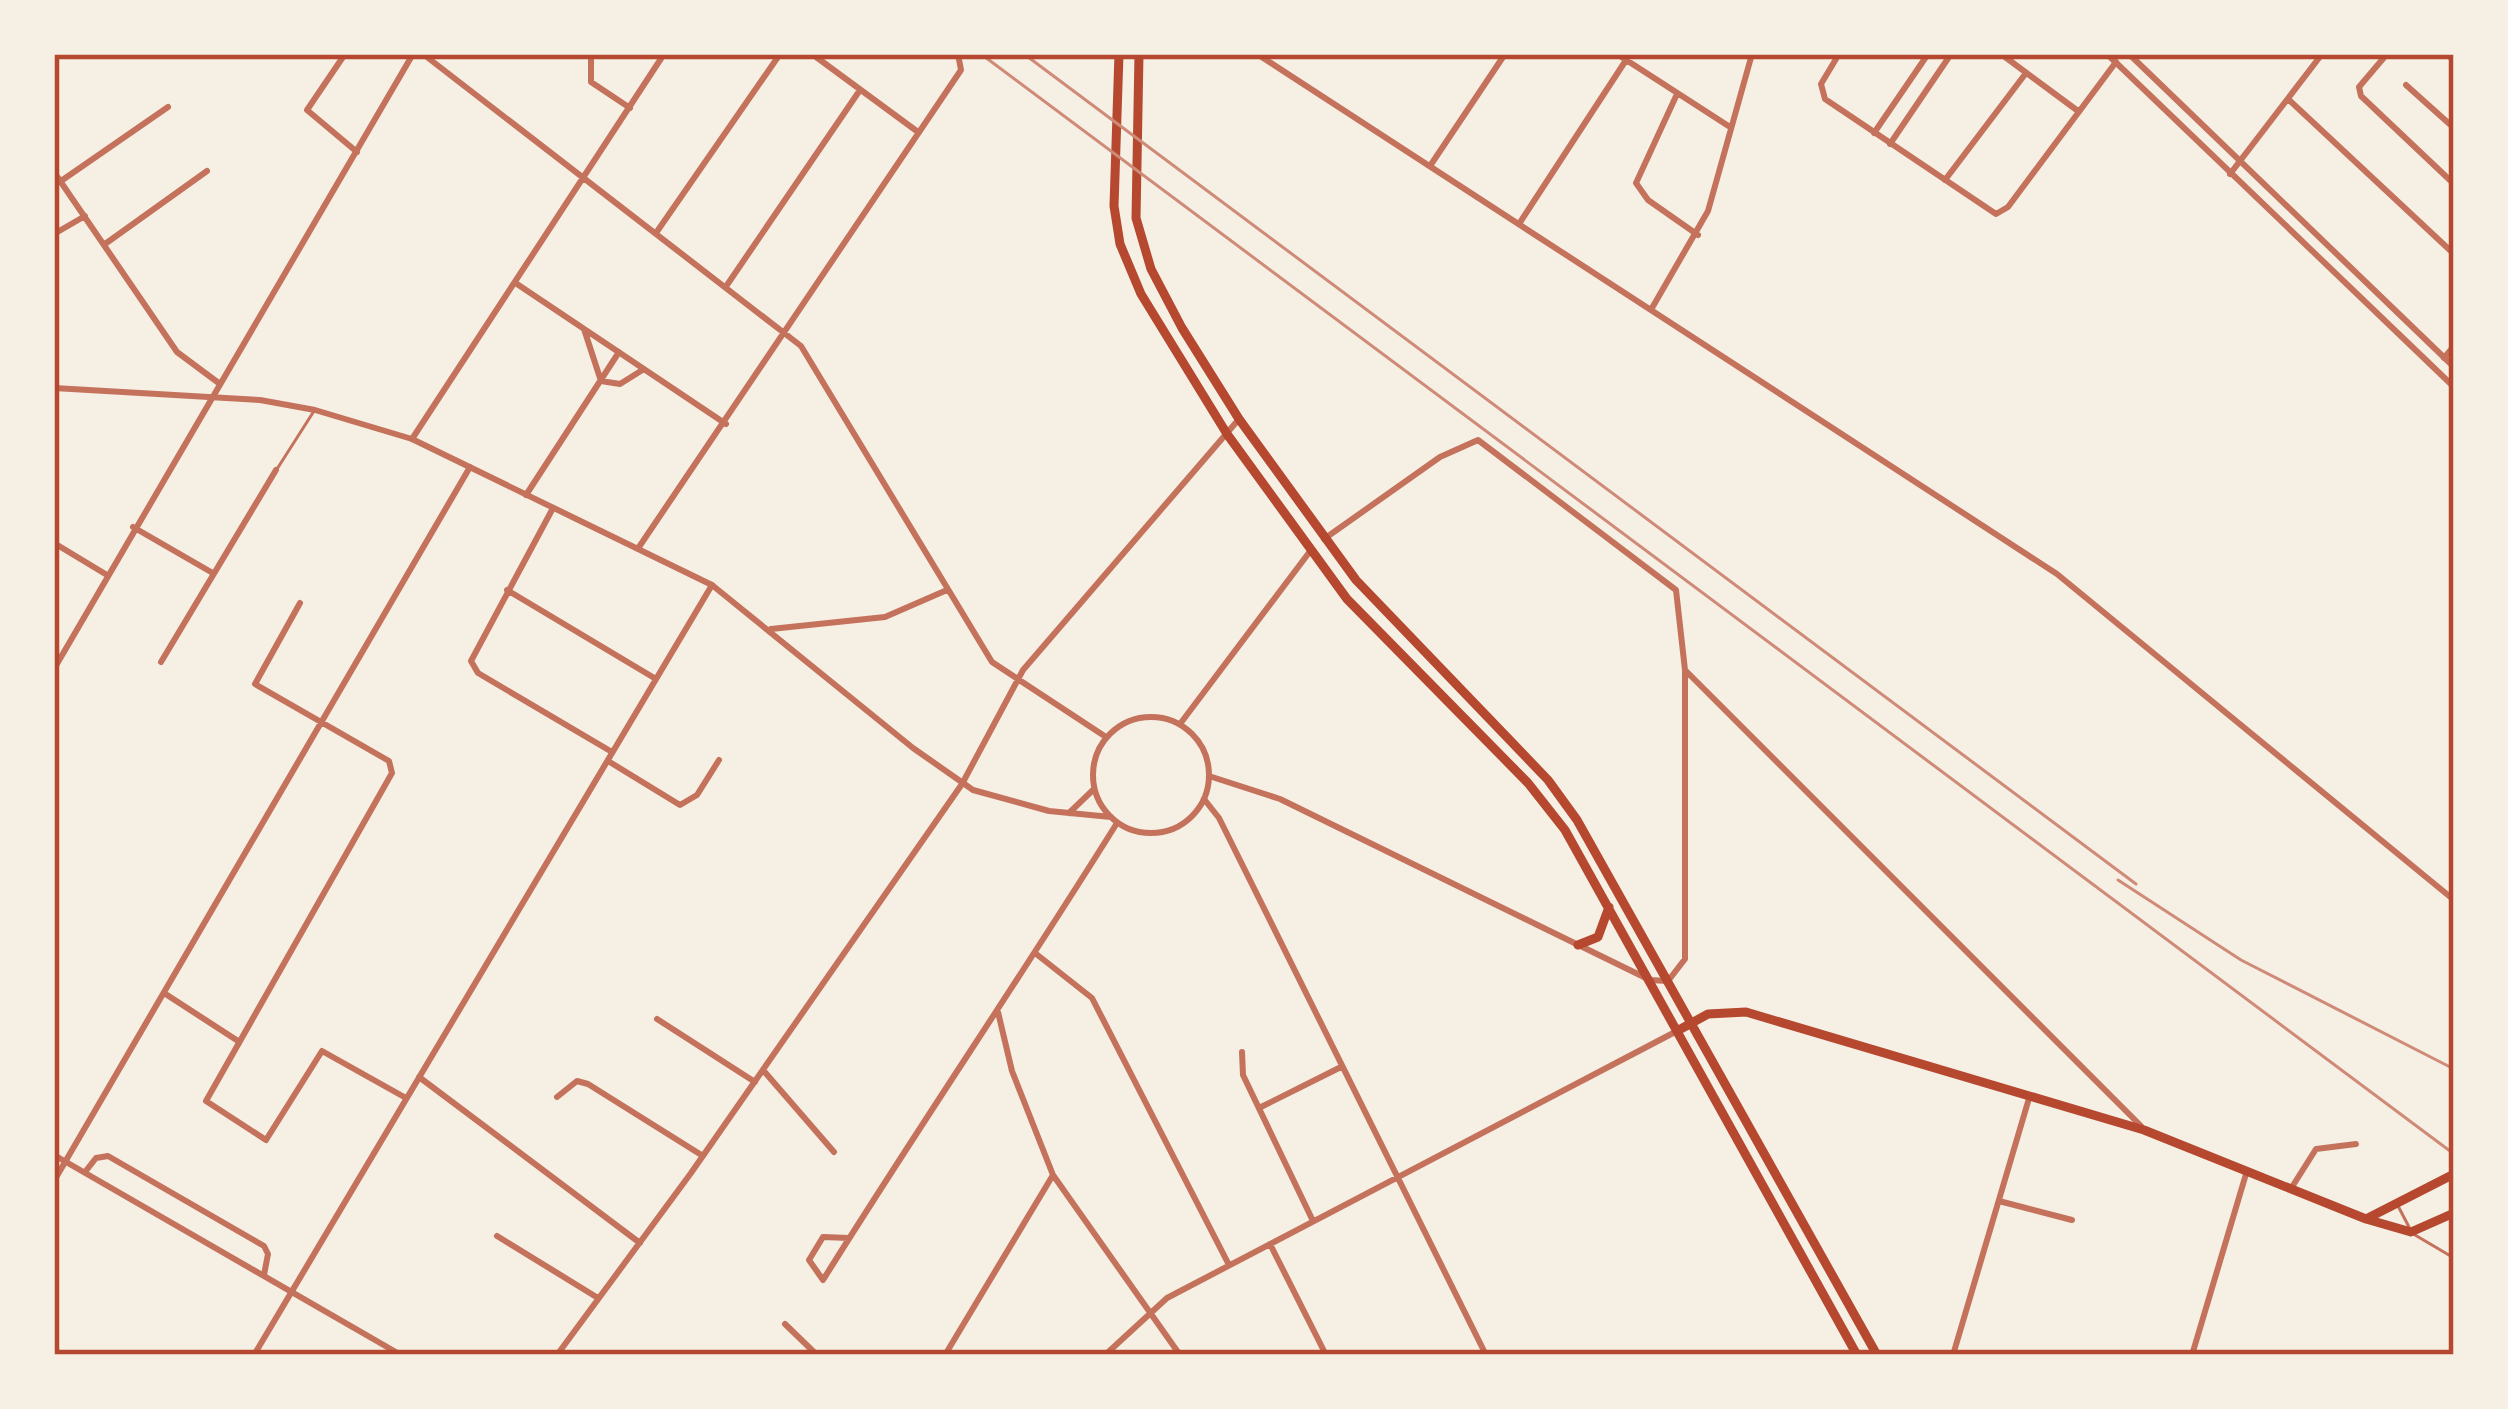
<svg xmlns="http://www.w3.org/2000/svg" width="2508" height="1409" font-family="'Fira Sans',sans-serif">
<style>
.lines{fill:none;stroke-linecap:round;stroke-linejoin:round}
.service{stroke:#c5725c;stroke-width:3}
.minor{stroke:#c5725c;stroke-width:6}
.tertiary{stroke:#c5725c;stroke-width:6}
.primary{stroke:#b5482f;stroke-width:9}
.rail{stroke:#cf8b77;stroke-width:3}
.neatline{fill:none;stroke:#b5482f;stroke-width:4.5}
</style>
<rect width="100%" height="100%" fill="#f6efe4"/>
<g class="lines">
<path class="service" d="M277 469 314 411
M2397 1204 2409 1227
M2415 1235 2454 1258"/>
<path class="minor" d="M345 54 307 110 357 152
M423 54 801 346 992 662 1106 737
M591 54V82L630 108
M812 54 918 132
M1257 54 2057 574 2454 900
M1617 54 1730 127
M1839 54 1821 84 1825 99 1996 214 2008 207 2116 62
M2001 54 2078 111
M2387 54 2359 87 2361 96 2454 184
M2447 54 2454 61
M2406 85 2454 128
M1677 94 1636 183 1648 200 1698 235
M2288 99 2454 254
M1874 133 1928 54
M1890 144 1951 54
M1430 166 1505 54
M54 172 177 352 220 384
M2230 174 2322 54
M1945 180 2026 73
M61 181 168 107
M1519 224 1630 54
M656 233 780 54
M54 234 85 216
M105 244 207 171
M517 284 726 424
M727 285 860 90
M1652 308 1708 211 1752 54
M584 329 601 381 620 384 644 369
M2444 358 2454 346
M412 439 664 54
M526 495 619 352
M553 508 471 661 478 673 612 752
M133 527 211 572
M1324 539 1440 457 1478 440 1676 590 1685 670V959L1668 981
M54 543 107 575
M639 547 961 70 958 54
M507 590 656 679
M300 603 255 684 389 761 392 773 206 1101 266 1140 322 1051 406 1098
M771 629 885 617 947 590
M161 662 276 470
M54 669 413 54
M1685 670 2141 1126
M608 761 680 805 697 795 719 760
M1204 799 1219 818 1486 1355
M1035 953 1092 998 1229 1265
M164 993 238 1041
M998 1012 1012 1071 1053 1175 1180 1355
M657 1019 755 1082
M1242 1052 1243 1075 1313 1221
M763 1070 834 1152
M419 1077 640 1243
M557 1097 577 1081 588 1084 703 1156
M1259 1108 1341 1067
M85 1172 96 1158 108 1156 264 1246 268 1254 264 1275
M54 1181 470 467
M2292 1187 2316 1149 2356 1144
M1999 1201 2072 1220
M497 1236 598 1298
M849 1238 823 1237 809 1260 823 1280C919 1126 1021 977 1117 823
M1270 1244 1326 1355
M785 1324 817 1355
M54 1350 61 1354
M254 1355 712 585
M557 1355 691 1173 962 784 1023 670 1239 419
M945 1355 1053 1175
M1105 1355 1167 1298 1677 1031
M2192 1355 2246 1174"/>
<path class="tertiary" d="M2107 54 2454 387
M2129 54 2454 367
M54 388 260 400 315 410 412 439 712 585 913 748 973 790 1049 811 1111 817
M1093 775a58 58 0 1 1 116 0a58 58 0 1 1-116 0Z
M1180 724 1311 550
M1209 776 1280 799 1650 980 1667 981
M1069 813 1094 789
M54 1155 401 1355
M1953 1355 2030 1095"/>
<path class="primary" d="M1119 54 1114 206 1120 244 1141 294 1227 434 1347 599 1528 783 1565 830 1857 1355
M1139 54 1136 218 1151 269 1182 328 1239 419 1356 580 1548 780 1577 820 1877 1355
M1578 945 1598 937 1609 907
M1677 1031 1708 1014 1746 1012 2144 1130 2366 1219 2411 1232 2454 1213
M2366 1219 2454 1174"/>
<path class="rail" d="M981 54 2454 1154
M1024 54 2136 884
M2118 880 2241 960 2454 1069"/>
</g>
<rect width="2508" height="1409" fill="none" stroke="#f6efe4" stroke-width="114"/>
<rect x="57" y="57" width="2394" height="1295" class="neatline"/>
</svg>
